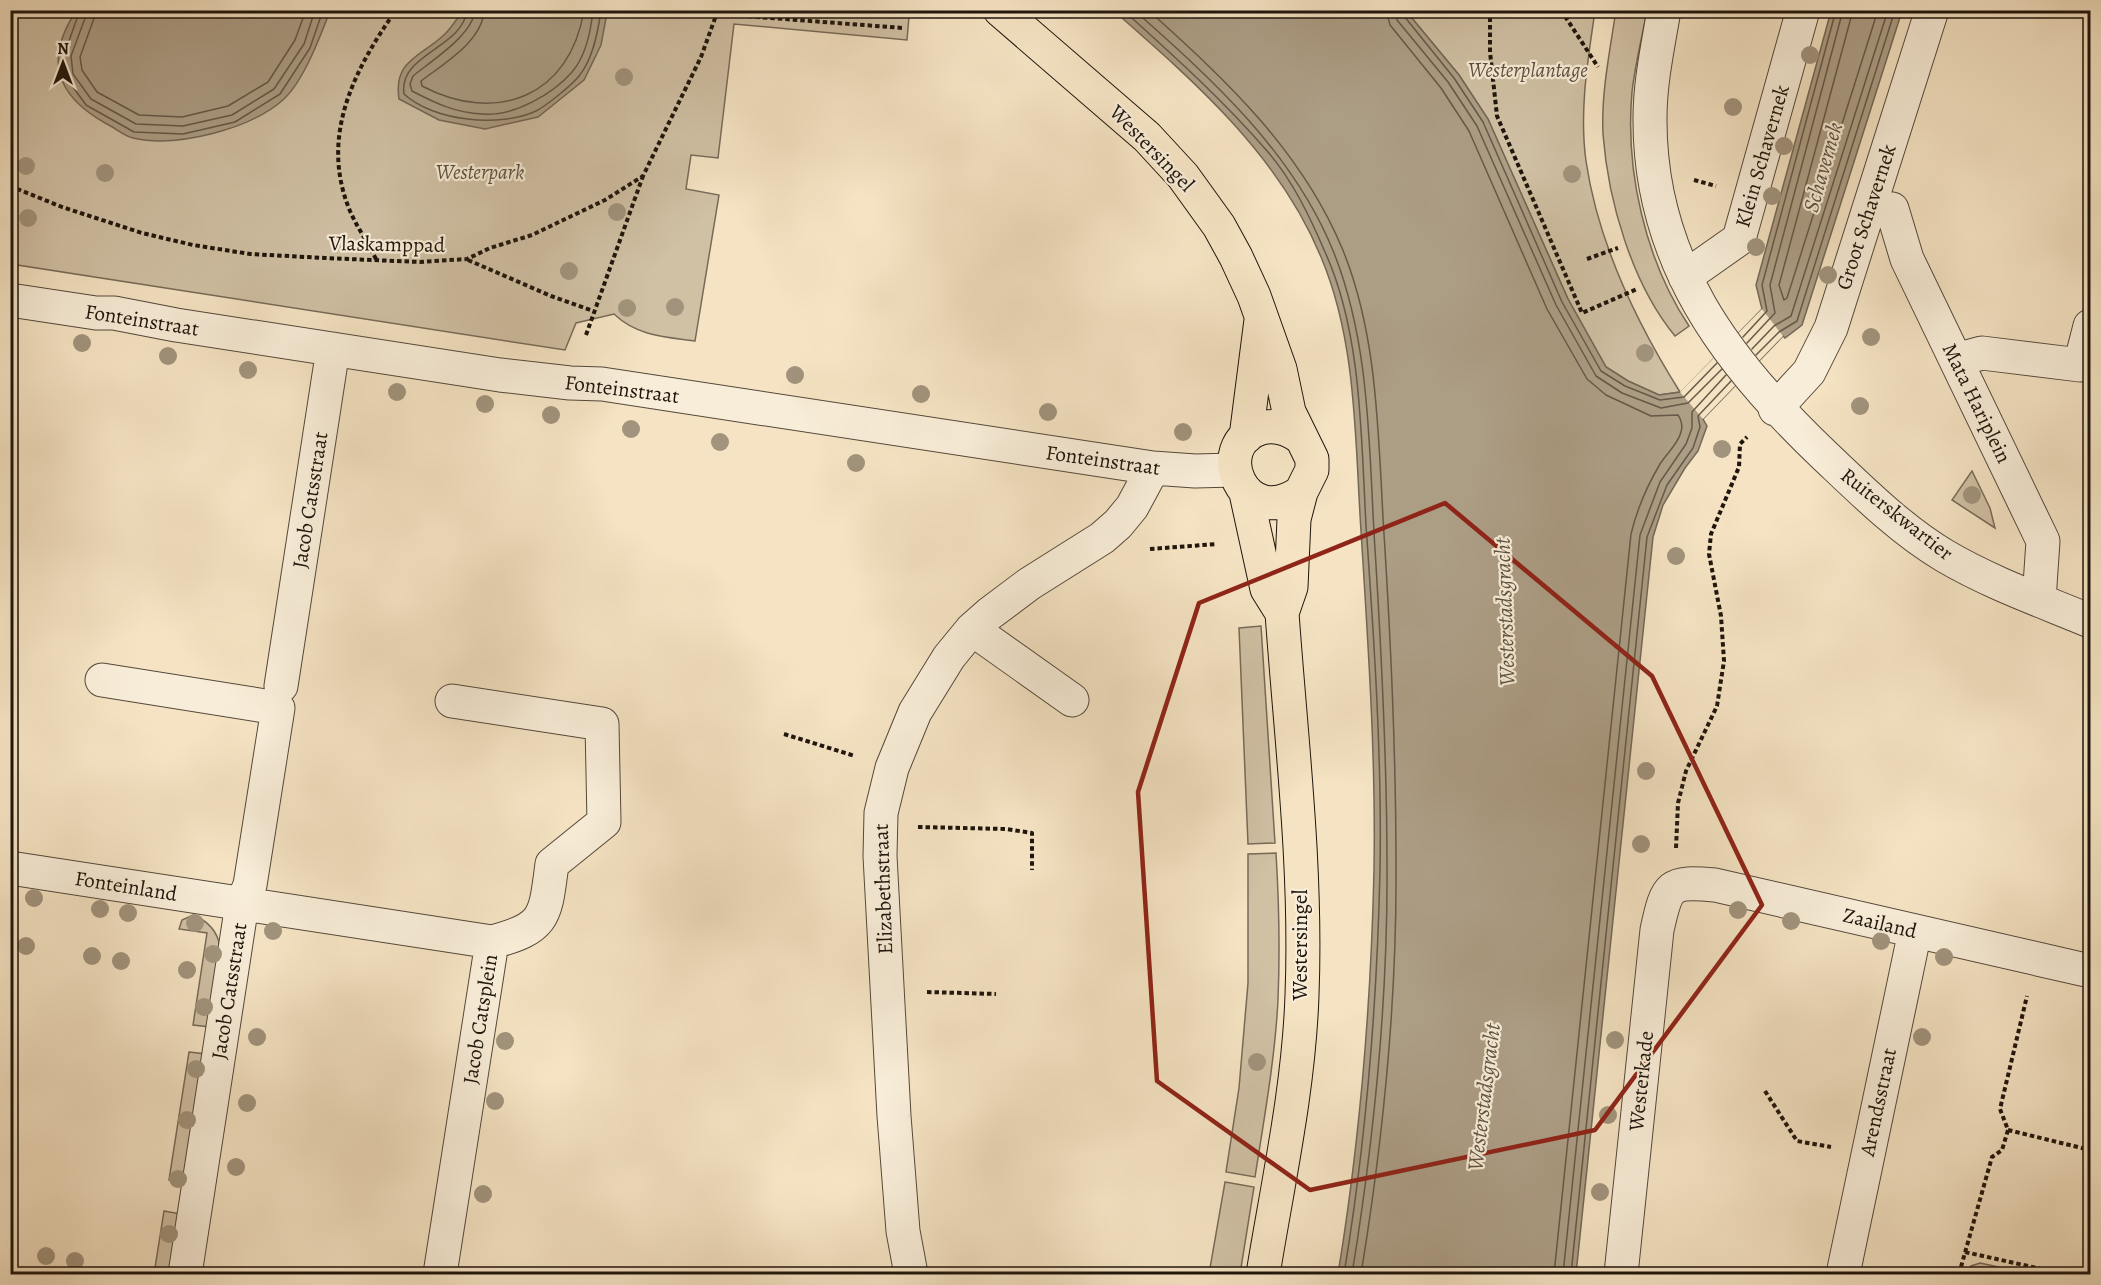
<svg xmlns="http://www.w3.org/2000/svg" width="2101" height="1285" font-family="Alegreya,serif">
<style>
.green{fill:#d0c0a4;stroke:#776a58;stroke-width:1.5}
.water{fill:#ac9d85;stroke:#736755;stroke-width:1.5}
.pier{fill:#f5e3c3}
.lines{fill:none;stroke-linecap:round;stroke-linejoin:round}
.shore{stroke:#655948;stroke-width:1.5}
.minor-casing{stroke:#54483a;stroke-width:35}
.major-casing{stroke:#1e150c;stroke-width:35}
.path{stroke:#1e150c;stroke-width:4;stroke-dasharray:4.5 3;stroke-linecap:butt}
.minor{stroke:#f8edd8;stroke-width:33}
.major{stroke:#f5e3c3;stroke-width:33}
.tree{fill:#a1937c}
.marked{fill:none;stroke:#8f2418;stroke-width:4.5;stroke-linejoin:round}
.labels{text-anchor:middle;stroke-width:4.5;stroke-linejoin:round;paint-order:stroke}
.park-label{font-size:21px;font-style:italic;fill:#5c5141;stroke:#f8edd8}
.street-label{font-size:21px;fill:#1e150c;stroke:#f8edd8}
.water-label{font-size:22px;font-style:italic;fill:#5e5242;stroke:#f8edd8}
</style>
<rect width="100%" height="100%" fill="#f5e3c3"/>
<filter id="stains"><feTurbulence type="fractalNoise" baseFrequency=".00333" numOctaves="4"/><feColorMatrix values="0 0 0 0 .2 0 0 0 0 .09 0 0 0 0 .02 0 0 0 .5 -.17"/></filter>
<radialGradient id="worn" r=".72"><stop offset=".6" stop-color="#630" stop-opacity="0"/><stop offset="1" stop-color="#630" stop-opacity=".3"/></radialGradient>
<path class="green" d="M902 10 909 16 907 40 734 24 718 158 691 155 686 189 719 195 695 341C665 337 637 336 614 314L576 323 565 350 11 264V11Z
M1616 10 1647 11C1642 37 1635 65 1632 92 1625 170 1645 260 1689 326L1675 336C1632 284 1608 201 1603 134 1601 93 1610 51 1616 10Z
M1406 11H1595C1588 59 1579 111 1586 161 1598 243 1636 322 1680 392L1659 395 1628 381 1606 367 1568 299 1488 119 1459 75Z
M1972 471 1990 508 1995 528 1952 500Z
M1261 626 1275 843 1248 844 1239 628Z
M1276 853C1279 902 1280 951 1278 1000 1275 1059 1264 1119 1255 1177L1226 1172 1239 1088 1248 983V854Z
M193 915C208 921 217 930 220 946L210 1027 193 1025 207 933 179 929 182 920Z
M189 1052 206 1054 186 1183 169 1180Z
M1225 1182 1254 1187 1240 1274H1209Z
M164 1211 181 1214 172 1274H154Z
M1980 1263 2031 1274H1966L1971 1266Z"/>
<path class="water" d="M76 11V10L330 11C320 37 304 80 284 99 251 129 177 148 133 138 124 136 114 127 105 123 56 95 44 60 76 11Z
M463 11 607 10V13L601 45 584 80 538 117 485 129 439 120 399 99C393 60 421 57 445 34 452 27 457 18 463 11Z
M1114 11H1406L1459 75 1488 119 1568 299 1606 367 1628 381 1659 395 1681 392 1762 309 1756 285 1831 11H1902L1802 325 1785 338 1783 336 1703 419 1707 426 1698 451 1685 468 1663 505 1653 537 1576 1274H1338C1360 1140 1371 1005 1374 870 1376 757 1368 643 1361 531 1355 440 1357 342 1321 257 1279 155 1195 82 1114 11Z"/>
<path class="pier" d="M1762 309 1783 336 1703 419 1680 392Z"/>
<g class="lines">
<path class="shore" d="M80 10 64 55 65 76 86 105 134 132 183 134 235 122 280 94 310 48 323 10
M88 10 71 56 73 74 91 99 136 124 183 126 232 115 274 89 304 44 315 10
M97 10 80 57 82 70 97 92 139 115 182 117 228 106 268 82 295 40 306 10
M467 10C463 48 398 54 404 94 433 121 500 128 536 111 546 106 572 85 579 76 593 59 598 32 601 10
M475 10C473 35 431 61 413 76L410 84 412 91C435 103 456 113 482 114 513 117 553 94 572 72 586 56 591 30 593 10
M484 10C483 41 443 64 421 81L422 86C496 125 570 97 584 10
M1123 10C1173 55 1224 101 1268 152 1293 181 1310 217 1325 252 1362 333 1361 437 1366 525 1374 639 1382 755 1380 870 1377 1006 1366 1141 1344 1274
M1134 10C1213 80 1294 153 1334 253 1369 341 1369 440 1374 533 1381 643 1387 753 1387 864 1388 1001 1374 1139 1352 1274
M1148 10C1226 80 1301 150 1342 248 1379 337 1378 440 1384 534 1391 644 1396 755 1396 865 1397 1001 1383 1140 1361 1274
M1386 10 1390 25 1441 88 1469 131 1547 309 1587 379 1606 395 1651 416 1678 415C1681 419 1683 426 1681 432 1678 444 1667 453 1660 464 1647 486 1637 509 1631 534L1554 1274
M1395 10 1397 20 1448 82 1477 126 1556 305 1596 376 1622 393 1661 408 1688 403 1722 369
M1403 10 1404 16 1454 78 1483 122 1562 302 1601 371 1625 386 1660 400 1684 397 1717 363
M1853 10 1779 285 1784 300 1787 298 1878 10
M1743 337 1767 311 1762 285 1836 10
M1747 343 1775 313 1770 285 1843 10
M1752 349 1774 326 1791 316 1888 10
M1756 355 1779 332 1797 321 1895 10
M1563 1274 1640 535 1660 482 1686 444 1692 428V412L1726 375
M1571 1274 1647 537 1667 485 1693 448 1700 427 1698 416 1731 381"/>
<g class="minor-casing">
<path id="minor" d="M1664 10C1658 46 1650 82 1650 118 1649 260 1726 362 1824 455 1861 490 1901 530 1945 556 1991 583 2042 601 2090 621
M1892 209 1907 259 2043 541 2039 600
M1685 277 1739 239 1803 10
M10 300 96 313H114L176 325 500 375 570 383 602 384 1153 468 1195 471 1235 470
M1956 360 1982 353 2080 365 2090 326
M1775 409 1809 372 1831 328 1932 10
M972 629 1072 700
M102 680 278 708 250 885 242 904 185 1274
M281 686 333 349
M10 868 492 942C547 928 545 916 552 864L604 822 602 724 452 701
M440 1274 492 942
M911 1274 903 1231 894 1116 880 856 881 813 892 768 915 712 949 657 972 629 989 614 1029 584 1102 538 1118 524 1132 507 1153 468
M1621 1274 1657 930C1667 884 1669 881 1715 885L2090 971
M1843 1274 1915 931"/>
</g>
<g class="major-casing">
<path id="major" d="M1000 10 1147 137 1183 176 1219 226 1236 257 1254 296 1280 369 1289 412 1312 459V470L1301 492 1294 519 1291 587 1282 613C1291 739 1307 868 1302 995 1299 1088 1278 1182 1263 1274
M1246 437 1261 320
M1300 437C1289 429 1276 424 1261 428 1207 445 1244 533 1301 492
M1246 493 1267 589 1282 613"/>
</g>
<path class="path" d="M1490 10V52L1497 116 1582 313 1637 289
M1561 10 1598 67
M718 14 903 28
M1694 180 1716 186
M10 186 62 207 142 233 193 245 250 254 325 258 420 262 467 259 490 248 532 235 605 200 643 176 701 57 718 10
M376 259C368 243 357 227 350 211 319 137 354 70 396 10
M1587 259 1618 248
M468 260 551 296 593 311
M586 335 643 176
M1150 549 1217 544
M784 734 855 756
M918 827 1006 829 1032 833V870
M1676 848 1678 803 1686 771 1717 706 1724 661 1721 616 1709 554 1711 534 1739 467 1740 444 1747 437
M927 992 996 994
M1765 1091 1797 1141 1831 1147
M2008 1130 2090 1150
M1965 1252 2064 1274
M1959 1274 1992 1157 2002 1150 2008 1130 2000 1109 2027 996
M2088 1274 2090 1255"/>
<use href="#minor" class="minor"/>
<use href="#major" class="major"/>
</g>
<g class="tree">
<circle cx="1810" cy="55" r="9"/>
<circle cx="624" cy="77" r="9"/>
<circle cx="1733" cy="107" r="9"/>
<circle cx="1784" cy="146" r="9"/>
<circle cx="26" cy="166" r="9"/>
<circle cx="105" cy="173" r="9"/>
<circle cx="1572" cy="174" r="9"/>
<circle cx="1772" cy="196" r="9"/>
<circle cx="617" cy="212" r="9"/>
<circle cx="28" cy="218" r="9"/>
<circle cx="1756" cy="247" r="9"/>
<circle cx="569" cy="271" r="9"/>
<circle cx="1828" cy="275" r="9"/>
<circle cx="675" cy="307" r="9"/>
<circle cx="627" cy="308" r="9"/>
<circle cx="1871" cy="337" r="9"/>
<circle cx="82" cy="343" r="9"/>
<circle cx="1645" cy="353" r="9"/>
<circle cx="168" cy="356" r="9"/>
<circle cx="248" cy="370" r="9"/>
<circle cx="795" cy="375" r="9"/>
<circle cx="397" cy="392" r="9"/>
<circle cx="921" cy="394" r="9"/>
<circle cx="485" cy="404" r="9"/>
<circle cx="1860" cy="406" r="9"/>
<circle cx="1048" cy="412" r="9"/>
<circle cx="551" cy="415" r="9"/>
<circle cx="631" cy="429" r="9"/>
<circle cx="1183" cy="432" r="9"/>
<circle cx="720" cy="442" r="9"/>
<circle cx="1722" cy="449" r="9"/>
<circle cx="856" cy="463" r="9"/>
<circle cx="1972" cy="495" r="9"/>
<circle cx="1676" cy="556" r="9"/>
<circle cx="1646" cy="771" r="9"/>
<circle cx="1641" cy="844" r="9"/>
<circle cx="34" cy="898" r="9"/>
<circle cx="100" cy="909" r="9"/>
<circle cx="1738" cy="910" r="9"/>
<circle cx="128" cy="913" r="9"/>
<circle cx="1791" cy="921" r="9"/>
<circle cx="195" cy="923" r="9"/>
<circle cx="273" cy="931" r="9"/>
<circle cx="1881" cy="941" r="9"/>
<circle cx="26" cy="946" r="9"/>
<circle cx="213" cy="954" r="9"/>
<circle cx="92" cy="956" r="9"/>
<circle cx="1944" cy="957" r="9"/>
<circle cx="121" cy="961" r="9"/>
<circle cx="187" cy="970" r="9"/>
<circle cx="204" cy="1007" r="9"/>
<circle cx="257" cy="1037" r="9"/>
<circle cx="1922" cy="1037" r="9"/>
<circle cx="1615" cy="1040" r="9"/>
<circle cx="505" cy="1041" r="9"/>
<circle cx="1257" cy="1062" r="9"/>
<circle cx="196" cy="1069" r="9"/>
<circle cx="495" cy="1101" r="9"/>
<circle cx="247" cy="1103" r="9"/>
<circle cx="1608" cy="1115" r="9"/>
<circle cx="187" cy="1120" r="9"/>
<circle cx="236" cy="1167" r="9"/>
<circle cx="178" cy="1179" r="9"/>
<circle cx="1600" cy="1192" r="9"/>
<circle cx="483" cy="1194" r="9"/>
<circle cx="169" cy="1234" r="9"/>
<circle cx="46" cy="1256" r="9"/>
<circle cx="75" cy="1261" r="9"/>
</g>
<path class="marked" d="M1445 503 1652 676 1762 905 1595 1130 1310 1190 1157 1081 1138 792 1199 603Z"/>
<g class="labels">
<g class="park-label">
<text x="1528" y="77">Westerplantage</text>
<text x="480" y="179">Westerpark</text>
</g>
<g class="street-label">
<text transform="translate(1152 148) rotate(46)" y="7">Westersingel</text>
<text transform="translate(1762 156) rotate(-74)" y="7">Klein Schavernek</text>
<text transform="translate(1866 217) rotate(-72)" y="7">Groot Schavernek</text>
<text transform="translate(387 244) rotate(1)" y="7">Vlaskamppad</text>
<text transform="translate(142 320) rotate(9)" y="7">Fonteinstraat</text>
<text transform="translate(622 389) rotate(7)" y="7">Fonteinstraat</text>
<text transform="translate(1977 403) rotate(64)" y="7">Mata Hariplein</text>
<text transform="translate(1103 460) rotate(8)" y="7">Fonteinstraat</text>
<text transform="translate(310 500) rotate(-81)" y="7">Jacob Catsstraat</text>
<text transform="translate(1897 514) rotate(38)" y="7">Ruiterskwartier</text>
<text transform="translate(126 886) rotate(9)" y="7">Fonteinland</text>
<text transform="translate(883 889) rotate(-92)" y="7">Elizabethstraat</text>
<text transform="translate(1880 923) rotate(13)" y="7">Zaailand</text>
<text transform="translate(1300 945) rotate(-90)" y="7">Westersingel</text>
<text transform="translate(229 991) rotate(-81)" y="7">Jacob Catsstraat</text>
<text transform="translate(480 1019) rotate(-81)" y="7">Jacob Catsplein</text>
<text transform="translate(1641 1081) rotate(-84)" y="7">Westerkade</text>
<text transform="translate(1878 1102) rotate(-78)" y="7">Arendsstraat</text>
</g>
<g class="water-label">
<text transform="translate(1822 167) rotate(-74)" y="8">Schavernek</text>
<text transform="translate(1504 612) rotate(-92)" y="8">Westerstadsgracht</text>
<text transform="translate(1483 1097) rotate(-83)" y="8">Westerstadsgracht</text>
</g>
</g>
<rect width="2101" height="1285" fill="none" stroke="#f5e3c3" stroke-width="36"/>
<rect x="12" y="12" width="2077" height="1261" fill="none" stroke="#1e150c" stroke-width="3"/>
<rect x="18" y="18" width="2065" height="1249" fill="none" stroke="#1e150c" stroke-width="1.5"/>
<g transform="translate(63 63)" stroke="#f8edd8" stroke-width="4.5" paint-order="stroke">
<path d="M0-4.5L10 22L0 15L-10 22Z" fill="#1e150c"/>
<text y="-9" font-size="16" font-weight="bold" text-anchor="middle" fill="#1e150c">N</text>
</g>
<rect width="100%" height="100%" filter="url(#stains)"/>
<rect width="100%" height="100%" fill="url(#worn)"/>
</svg>
